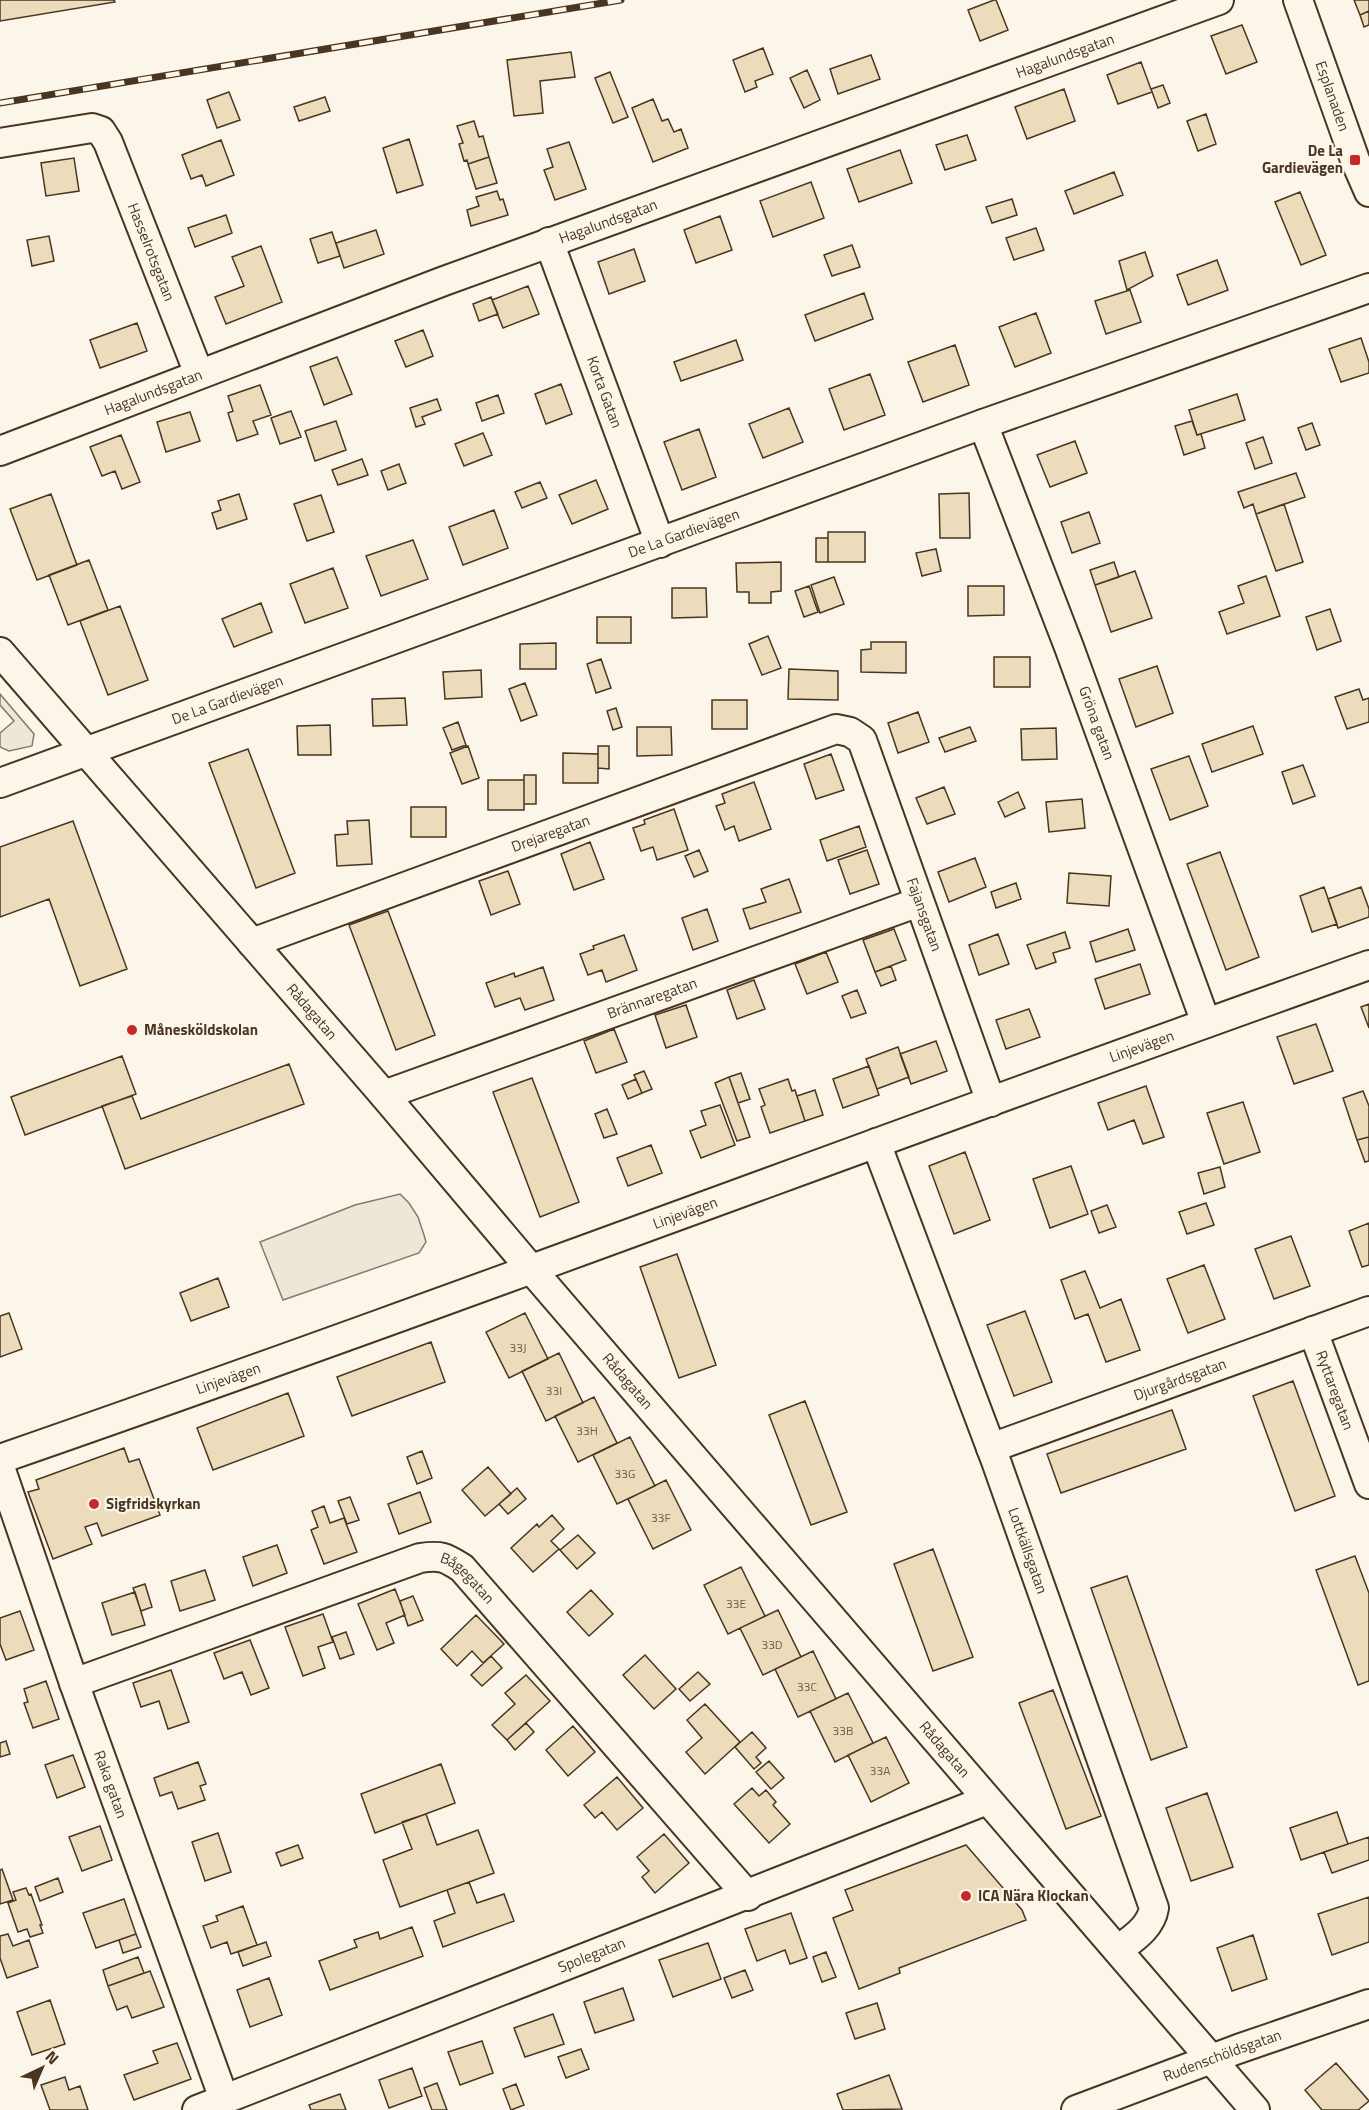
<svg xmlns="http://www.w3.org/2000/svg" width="1369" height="2110" font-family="'Titillium Web',sans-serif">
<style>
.grass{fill:#ede6d9;stroke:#887966;stroke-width:1.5}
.parking{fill:#ede7d9;stroke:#887966;stroke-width:1.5}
.building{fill:#ecdcbc;stroke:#4a3520;stroke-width:1.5}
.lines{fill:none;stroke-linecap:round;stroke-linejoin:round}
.minor-casing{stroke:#4a3520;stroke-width:32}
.minor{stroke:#fbf6e9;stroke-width:28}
.rail-casing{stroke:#4a3520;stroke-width:7}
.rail{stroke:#fbf6e9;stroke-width:4.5;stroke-dasharray:14;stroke-linecap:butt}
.poi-dot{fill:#c62828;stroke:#fbf6e9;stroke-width:2}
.labels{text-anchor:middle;stroke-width:4.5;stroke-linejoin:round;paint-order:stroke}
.number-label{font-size:12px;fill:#725f47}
.street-label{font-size:15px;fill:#4a3520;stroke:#fbf6e9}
.poi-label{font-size:15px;font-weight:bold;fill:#4a3520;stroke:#fbf6e9;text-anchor:start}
</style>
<rect width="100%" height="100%" fill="#fbf6e9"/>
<path class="grass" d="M0 694 34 734 32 746 9 751 0 747V733L14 721 0 705Z"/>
<path class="parking" d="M400 1194 409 1203 418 1217 424 1235 426 1242 419 1253 283 1300 260 1242 355 1205Z"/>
<path class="building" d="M0 0H114L115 2 0 21Z
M994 0H996L1008 30 980 41 968 10Z
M1354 0H1369V11L1360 15Z
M1369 11V25L1364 27 1360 15Z
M1242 25 1257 62 1226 74 1211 36Z
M763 48 773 74 755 81 757 87 745 92 733 60Z
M571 52 575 77 540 81 543 113 514 116 507 60Z
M871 55 880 79 838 94 830 69Z
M1141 62 1152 92 1118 104 1107 75Z
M807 70 820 100 804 108 790 78Z
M610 72 628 117 613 123 595 78Z
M1163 85 1170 103 1158 108 1151 89Z
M1064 89 1075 121 1027 139 1015 107Z
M229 92 240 120 217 128 207 100Z
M325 97 330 111 299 121 294 107Z
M653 99 662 121 668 119 674 132 681 129 688 148 653 162 632 108Z
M1206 114 1216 144 1198 151 1187 121Z
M474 121 479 137 483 136 489 157 468 164 467 160 464 161 459 144 463 143 457 126Z
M967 135 976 160 945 170 936 145Z
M409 139 423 185 397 193 383 148Z
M221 140 234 175 206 186 202 175 191 179 182 155Z
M569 142 586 189 555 200 544 170 553 167 547 149Z
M900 150 912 183 859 202 847 169Z
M489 157 497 183 476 189 468 164Z
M74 158 79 191 46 196 41 163Z
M1114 172 1123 195 1074 214 1065 191Z
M811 182 824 218 773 237 760 201Z
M497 191 500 200 503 199 508 215 471 226 467 210 479 206 476 197Z
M1300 192 1326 255 1301 265 1275 202Z
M1012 199 1017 215 992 223 986 207Z
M226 215 232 233 195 247 188 228Z
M720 216 732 250 696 263 684 230Z
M1036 228 1044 250 1014 260 1006 238Z
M376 230 384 254 344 268 336 243Z
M332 232 340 256 318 263 310 239Z
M49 236 54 261 32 266 27 240Z
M852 245 860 267 832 276 824 255Z
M261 246 282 302 226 324 215 297 244 286 232 257Z
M634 249 645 281 609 294 598 262Z
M1145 252 1153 276 1127 290 1119 261Z
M1217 260 1228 290 1188 305 1177 275Z
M528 286 539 314 503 328 492 300Z
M1130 290 1141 322 1106 334 1095 301Z
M864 293 873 319 815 341 805 315Z
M491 297 498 314 479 321 473 304Z
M1036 313 1051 353 1015 367 999 327Z
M137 323 147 351 100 368 90 340Z
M423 330 433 356 406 367 395 341Z
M1361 338 1369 362V373L1341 382 1329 349Z
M736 340 743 360 681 381 674 362Z
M955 345 969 385 923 402 908 362Z
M337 357 352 394 324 405 310 367Z
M870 374 885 415 844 430 829 389Z
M561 384 572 414 546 424 535 394Z
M260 385 271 415 253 421 258 434 237 441 228 413 233 411 228 396Z
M1237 394 1245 420 1197 435 1189 410Z
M498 395 504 413 482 421 476 403Z
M437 399 441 410 422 417 425 424 416 427 410 408Z
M789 408 803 442 763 458 749 424Z
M291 411 301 437 280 444 271 418Z
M190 412 200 441 166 452 157 422Z
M336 421 346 450 315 461 305 431Z
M1192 421 1197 435 1201 434 1205 448 1184 455 1175 426Z
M1312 423 1320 445 1306 450 1298 428Z
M699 429 716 477 682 490 664 442Z
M483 433 492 455 464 466 455 444Z
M121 435 140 482 122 489 115 471 102 476 90 447Z
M1263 437 1272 463 1255 469 1246 443Z
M1075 441 1087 473 1050 487 1037 455Z
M362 459 368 475 338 485 332 470Z
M399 464 406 483 388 490 381 471Z
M1296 473 1305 497 1256 514 1253 504 1244 508 1238 492Z
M596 480 608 509 572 524 559 495Z
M540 482 547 498 522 508 515 492Z
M969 493 970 538H940L939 494Z
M51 494 77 565 37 580 10 509Z
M239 494 247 519 217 529 212 513 221 510 218 501Z
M321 495 334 532 307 541 294 504Z
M1284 504 1303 562 1276 571 1256 514Z
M494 510 508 548 463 565 449 527Z
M1089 512 1100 543 1072 553 1061 522Z
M828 532H865V562H828Z
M816 538H828V562H816Z
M413 540 428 579 381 596 366 556Z
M936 549 941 571 922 576 916 553Z
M89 560 108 610 68 625 49 575Z
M781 562V591L771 592V603H749V592H737L736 563Z
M1114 562 1119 577 1095 585 1090 570Z
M333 568 348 608 305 623 290 584Z
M1135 571 1152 618 1111 632 1095 585Z
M1266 576 1280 616 1227 634 1219 612 1244 603 1238 586Z
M834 577 844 604 820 613 811 585Z
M809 586 818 612 804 617 795 591Z
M968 586H1004V615L968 616Z
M672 588H706L707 617 672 618Z
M261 603 272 632 234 647 222 619Z
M120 606 148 680 108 695 80 621Z
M1330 609 1341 641 1317 650 1306 617Z
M597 617H631V643H597Z
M768 636 781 668 762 675 749 644Z
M871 642H906V673L861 672V650L871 649Z
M556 643V669H520V644Z
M994 657H1030V687H994Z
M601 659 611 688 596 693 587 664Z
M1157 666 1173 713 1136 727 1119 679Z
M789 669 838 671V700L788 699Z
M481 670 482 697 445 699 443 672Z
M525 683 537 715 521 721 509 689Z
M1359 689 1363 700 1369 698V722L1347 729 1335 697Z
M405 698 407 725 373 726 372 699Z
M712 700H747V729H712Z
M616 708 622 727 613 730 607 711Z
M918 712 929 742 898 753 888 723Z
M458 722 466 745 452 750 443 728Z
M330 725 331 755H298L297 726Z
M1253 726 1263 754 1212 772 1202 744Z
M637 727H671L672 755 637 756Z
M970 727 976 741 945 752 939 738Z
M1056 728 1057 759 1022 760 1021 729Z
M468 746 479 778 462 784 450 753Z
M598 746H609V769L598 768Z
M248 749 295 873 256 888 209 763Z
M563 753 598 754V783H563Z
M831 754 844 790 816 799 804 764Z
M1189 756 1208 806 1170 820 1151 769Z
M1303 765 1315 796 1293 804 1282 772Z
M524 775H536V804H524Z
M488 780H524V810H488Z
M754 782 771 829 739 841 734 826 725 830 716 806 725 803 722 794Z
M944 787 955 814 927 824 916 798Z
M1018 792 1025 808 1005 817 998 802Z
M1082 799 1085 828 1049 832 1046 802Z
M411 807H446V837H411Z
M674 809 688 850 657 860 653 847 641 851 633 828 645 824 644 820Z
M369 820 372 864 337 866 335 835 348 834 347 821Z
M73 821 127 969 80 986 49 899 0 917V847Z
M859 826 866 847 827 861 820 840Z
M590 842 604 879 574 890 561 854Z
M699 850 708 871 694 877 685 856Z
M867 850 879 884 850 894 838 860Z
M1220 852 1259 957 1226 970 1187 864Z
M975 858 986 887 949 902 938 872Z
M508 871 520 904 491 915 479 881Z
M1069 873 1111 876 1109 906 1067 903Z
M789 879 801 912 750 929 743 909 766 902 761 889Z
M1016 883 1021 899 996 908 991 892Z
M1324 887 1337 924 1312 932 1300 896Z
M1361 887 1369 909V917L1338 928 1328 899Z
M707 909 718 941 693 950 682 918Z
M388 911 435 1035 396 1050 349 925Z
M894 929 906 960 875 972 863 940Z
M1128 929 1135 950 1096 962 1090 942Z
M1065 932 1070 948 1053 953 1056 962 1036 969 1027 945Z
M998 934 1009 964 979 975 969 945Z
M624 935 637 970 606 982 602 970 588 975 580 954 594 949 593 946Z
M826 952 838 982 807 994 795 964Z
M1140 964 1150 994 1105 1009 1095 979Z
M891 966 896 980 881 986 875 972Z
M543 967 554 1000 525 1010 520 998 495 1007 486 983 514 973 515 977Z
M754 980 765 1009 737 1019 727 990Z
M857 990 866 1013 851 1018 842 996Z
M1369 1004V1028L1361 1007Z
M686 1005 697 1037 666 1048 655 1015Z
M1029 1009 1040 1037 1006 1049 996 1020Z
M1316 1024 1333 1071 1294 1084 1277 1037Z
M614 1029 627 1062 596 1073 584 1041Z
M936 1041 947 1071 911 1084 900 1054Z
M898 1047 909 1077 877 1089 866 1059Z
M122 1056 136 1094 25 1135 11 1097Z
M289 1064 304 1104 125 1169 102 1106 132 1096 141 1119Z
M869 1066 879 1095 843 1108 833 1079Z
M644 1071 652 1089 642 1093 634 1075Z
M741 1073 750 1099 738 1103 729 1077Z
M729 1077 750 1137 737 1141 715 1083Z
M532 1078 579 1202 540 1217 493 1092Z
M636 1079 642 1093 628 1099 622 1085Z
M788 1079 792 1091 795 1090 805 1121 770 1133 761 1107 765 1105 759 1089Z
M1146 1086 1164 1137 1143 1144 1134 1120 1108 1130 1098 1103Z
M815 1090 823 1115 805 1121 797 1096Z
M1363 1091 1369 1106V1137L1357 1140 1343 1098Z
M1243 1102 1260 1152 1224 1164 1207 1113Z
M720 1105 735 1145 701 1158 690 1131 706 1125 701 1111Z
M607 1109 617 1134 604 1138 595 1114Z
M1369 1137V1161L1365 1162 1357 1140Z
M651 1145 662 1173 628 1186 617 1158Z
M965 1152 990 1220 954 1234 929 1166Z
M1071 1166 1088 1214 1050 1228 1033 1179Z
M1220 1167 1225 1187 1204 1194 1198 1173Z
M1206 1203 1214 1225 1187 1234 1179 1212Z
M1107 1205 1116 1227 1099 1233 1091 1211Z
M1369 1223V1265L1362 1267 1349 1231Z
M1291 1236 1310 1286 1274 1299 1255 1249Z
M677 1254 716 1365 679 1378 640 1267Z
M1204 1265 1225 1319 1188 1333 1167 1279Z
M1085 1271 1100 1308 1121 1299 1140 1350 1106 1362 1088 1314 1075 1319 1061 1280Z
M218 1278 229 1307 191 1321 180 1293Z
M1025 1311 1052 1382 1014 1396 987 1325Z
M9 1313 22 1349 0 1357V1316Z
M525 1313 548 1359 509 1378 486 1332Z
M431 1342 445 1382 352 1416 337 1377Z
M559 1353 583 1403 546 1421 522 1371Z
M1293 1381 1335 1496 1295 1511 1253 1396Z
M288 1393 304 1436 213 1470 197 1428Z
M594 1397 617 1443 578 1462 555 1416Z
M805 1401 847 1512 811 1525 769 1415Z
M1172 1410 1186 1449 1061 1493 1047 1454Z
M630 1437 655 1486 617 1504 593 1455Z
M124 1448 129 1462 139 1459 160 1515 102 1536 97 1523 85 1527 92 1544 53 1559 28 1492 39 1489 36 1480Z
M422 1451 432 1478 417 1484 407 1457Z
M488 1467 511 1494 485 1516 462 1490Z
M666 1480 691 1530 653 1549 628 1499Z
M517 1488 526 1499 508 1514 499 1504Z
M420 1492 431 1522 399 1534 388 1504Z
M350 1497 359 1520 347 1524 338 1501Z
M324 1506 330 1523 344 1518 357 1552 324 1564 311 1530 318 1527 312 1511Z
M552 1515 564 1529 551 1541 559 1549 533 1572 511 1548 537 1524 539 1527Z
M578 1535 595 1553 577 1569 560 1550Z
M277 1545 287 1573 253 1586 243 1557Z
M933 1549 973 1657 933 1671 894 1564Z
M1355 1556 1369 1593V1681L1358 1685 1316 1570Z
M741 1567 765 1616 728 1634 704 1585Z
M205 1570 215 1600 180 1611 171 1581Z
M1127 1576 1187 1747 1151 1760 1091 1588Z
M145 1584 152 1607 141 1611 133 1588Z
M395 1589 405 1615 386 1623 394 1643 377 1650 358 1604Z
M591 1590 613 1614 589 1636 567 1612Z
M135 1592 145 1625 112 1635 102 1603Z
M413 1596 423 1620 408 1626 400 1601Z
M778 1610 801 1657 763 1675 740 1628Z
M20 1611 34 1650 6 1660 0 1644V1618Z
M323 1614 333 1642 318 1647 325 1668 303 1676 285 1627Z
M476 1615 504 1644 483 1663 472 1651 457 1666 441 1649Z
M346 1632 354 1654 340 1659 332 1637Z
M250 1640 269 1688 251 1695 242 1672 224 1679 214 1653Z
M813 1651 836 1699 798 1717 775 1669Z
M645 1655 676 1689 654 1709 623 1675Z
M491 1656 502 1668 482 1686 471 1675Z
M171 1670 189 1722 168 1729 159 1701 141 1707 133 1683Z
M698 1672 710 1684 690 1701 679 1689Z
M526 1675 550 1701 507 1740 492 1725 515 1704 505 1693Z
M46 1681 59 1719 33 1728 24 1703 28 1702 24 1689Z
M1053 1690 1101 1816 1066 1829 1019 1703Z
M848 1693 873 1743 835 1762 810 1711Z
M705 1704 740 1742 705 1774 686 1752 702 1738 687 1720Z
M526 1723 534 1732 515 1750 507 1740Z
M573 1726 595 1752 568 1776 546 1750Z
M752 1732 766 1748 756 1757 761 1763 754 1769 735 1747Z
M886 1737 909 1783 871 1802 848 1755Z
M6 1741 10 1754 0 1757V1743Z
M73 1755 85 1787 57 1798 45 1765Z
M769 1761 784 1778 771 1789 756 1772Z
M198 1762 206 1784 200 1786 205 1800 178 1809 172 1792 160 1796 154 1778Z
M441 1764 455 1803 375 1833 361 1794Z
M617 1777 643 1808 617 1830 602 1812 595 1818 584 1805Z
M752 1788 759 1796 766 1790 776 1802 773 1805 790 1824 769 1843 734 1804Z
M1207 1793 1233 1867 1191 1881 1166 1808Z
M1337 1812 1348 1844 1301 1860 1290 1828Z
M426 1814 437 1845 478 1830 494 1873 400 1907 383 1860 412 1849 402 1822Z
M100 1826 112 1860 82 1871 69 1837Z
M218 1833 231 1872 205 1881 192 1842Z
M664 1834 689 1863 655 1893 642 1877 649 1871 637 1857Z
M1369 1837V1860L1332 1873 1324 1852Z
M298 1845 303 1858 281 1866 276 1853Z
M966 1845 1022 1910 1026 1920 899 1968 900 1973 859 1989 833 1918 853 1910 845 1890Z
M2 1869 13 1900 0 1904V1870Z
M58 1878 63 1892 40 1901 35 1887Z
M469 1882 477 1903 504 1894 514 1921 443 1947 434 1921 455 1913 447 1890Z
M26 1888 29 1895 31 1894 42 1925H40L43 1933 30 1937 27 1929 18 1932 8 1903 16 1900 13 1892Z
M1369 1897V1942L1332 1955 1318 1914Z
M124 1899 136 1934 96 1948 83 1913Z
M243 1906 257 1945 231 1954 227 1942 211 1948 203 1926 218 1921 216 1916Z
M791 1913 807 1958 790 1964 785 1950 757 1961 745 1929Z
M412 1927 423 1956 330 1990 319 1961 357 1947 354 1940 378 1932 380 1939Z
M8 1934 13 1946 29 1940 38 1967 7 1978 0 1958V1936Z
M136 1934 141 1947 123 1953 119 1940Z
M1253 1935 1267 1979 1232 1991 1217 1948Z
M266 1942 271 1956 243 1966 238 1952Z
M708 1943 721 1979 673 1997 659 1960Z
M826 1952 836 1977 822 1982 813 1957Z
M138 1957 144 1973 108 1986 103 1970Z
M745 1970 753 1990 732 1998 724 1978Z
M150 1971 164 2007 132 2018 127 2006 117 2010 108 1986Z
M269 1978 282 2015 250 2027 237 1990Z
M623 1988 634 2020 595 2033 584 2002Z
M50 2000 65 2044 32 2055 17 2012Z
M877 2003 885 2029 855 2039 846 2013Z
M553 2014 564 2044 525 2057 514 2028Z
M482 2041 493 2073 460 2085 448 2052Z
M177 2043 191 2079 134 2100 124 2075 158 2063 153 2051Z
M581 2049 589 2069 566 2078 558 2057Z
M1336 2063 1369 2101 1358 2110H1322L1305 2090Z
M412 2068 422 2096 389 2108 379 2080Z
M889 2075 902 2109 843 2110 837 2094Z
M65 2077 69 2090 80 2086 88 2110H50L41 2085Z
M437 2083 447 2110H432L424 2088Z
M516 2084 524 2105 511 2110 503 2089Z
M340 2094 346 2110H311L309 2105Z"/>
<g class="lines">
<g class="minor-casing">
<g id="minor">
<path id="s1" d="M1298 0 1355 160 1369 192"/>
<path id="s2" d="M0 143 92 128 101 131 108 142 199 374"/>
<path id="s3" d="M549 242 660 543"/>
<path id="s4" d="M983 424 1069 647 1206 1023"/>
<path id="s5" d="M0 451 444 281 1219 0"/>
<path id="s6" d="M0 652 384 1095 531 1269 1255 2110"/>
<path id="s7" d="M0 783 983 424 1369 288"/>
<path id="s8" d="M252 943 836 729 850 732 862 740 991 1102"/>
<path id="s9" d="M384 1095 919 902"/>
<path id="s10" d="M876 1143 996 1461 1154 1908C1151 1927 1134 1938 1118 1950"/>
<path id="s11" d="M1313 1331 1369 1484"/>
<path id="s12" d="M991 1448 1369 1311"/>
<path id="s13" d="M0 1459C458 1300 912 1127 1369 965"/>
<path id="s14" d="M0 1467 74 1683 224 2099"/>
<path id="s15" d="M74 1683 420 1558C441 1555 445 1557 462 1568L748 1896"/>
<path id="s16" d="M197 2110 987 1800"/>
<path id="s17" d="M1076 2110 1238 2049 1369 2004"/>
</g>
</g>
<use href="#minor" class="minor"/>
<g class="rail-casing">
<path id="rail" d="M0 103 621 0"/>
</g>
<use href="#rail" class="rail"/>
</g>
<g class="poi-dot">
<rect x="1349" y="154" width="12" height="12" rx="3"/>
<circle cx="132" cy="1030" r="6"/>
<circle cx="94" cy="1504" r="6"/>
<circle cx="966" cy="1896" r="6"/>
</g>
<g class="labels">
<g class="number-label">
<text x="518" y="1352">33J</text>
<text x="554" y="1395">33I</text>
<text x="587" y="1435">33H</text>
<text x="625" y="1478">33G</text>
<text x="661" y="1522">33F</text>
<text x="736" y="1608">33E</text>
<text x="772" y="1649">33D</text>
<text x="807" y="1691">33C</text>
<text x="843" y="1735">33B</text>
<text x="880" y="1775">33A</text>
</g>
<g class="street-label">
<text dy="5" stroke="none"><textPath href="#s5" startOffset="1136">Hagalundsgatan</textPath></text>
<text dy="5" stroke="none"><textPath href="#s1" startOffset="102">Esplanaden</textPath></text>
<text dy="5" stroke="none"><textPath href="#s5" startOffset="650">Hagalundsgatan</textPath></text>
<text dy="5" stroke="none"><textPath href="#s2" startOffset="234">Hasselrotsgatan</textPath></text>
<text dy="5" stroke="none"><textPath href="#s5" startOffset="164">Hagalundsgatan</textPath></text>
<text dy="5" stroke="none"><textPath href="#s3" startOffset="160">Korta Gatan</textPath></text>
<text dy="5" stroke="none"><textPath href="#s7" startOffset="728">De La Gardievägen</textPath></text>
<text dy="5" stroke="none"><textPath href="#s7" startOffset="242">De La Gardievägen</textPath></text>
<text dy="5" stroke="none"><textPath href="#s4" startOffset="320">Gröna gatan</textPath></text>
<text dy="5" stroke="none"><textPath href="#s8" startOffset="318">Drejaregatan</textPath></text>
<text dy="5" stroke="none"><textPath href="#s8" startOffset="836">Fajansgatan</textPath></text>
<text dy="5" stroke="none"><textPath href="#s9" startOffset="285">Brännaregatan</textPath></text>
<text dy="5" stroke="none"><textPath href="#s6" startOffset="476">Rådagatan</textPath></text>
<text dy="5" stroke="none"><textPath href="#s13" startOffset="1214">Linjevägen</textPath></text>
<text dy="5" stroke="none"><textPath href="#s13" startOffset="728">Linjevägen</textPath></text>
<text dy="5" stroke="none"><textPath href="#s13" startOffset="242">Linjevägen</textPath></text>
<text dy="5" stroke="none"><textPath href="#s12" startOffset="201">Djurgårdsgatan</textPath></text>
<text dy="5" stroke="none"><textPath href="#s6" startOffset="962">Rådagatan</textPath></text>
<text dy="5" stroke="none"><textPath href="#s11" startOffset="63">Ryttaregatan</textPath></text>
<text dy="5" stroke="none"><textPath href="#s10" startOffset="435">Lottkällsgatan</textPath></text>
<text dy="5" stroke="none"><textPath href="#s15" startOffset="423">Bågegatan</textPath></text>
<text dy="5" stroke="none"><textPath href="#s6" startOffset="1448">Rådagatan</textPath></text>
<text dy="5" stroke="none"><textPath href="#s14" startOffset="336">Raka gatan</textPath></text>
<text dy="5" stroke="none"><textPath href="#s16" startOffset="424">Spolegatan</textPath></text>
<text dy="5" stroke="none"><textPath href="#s17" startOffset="156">Rudenschöldsgatan</textPath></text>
</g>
<g class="poi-label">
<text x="1343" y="156" text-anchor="end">De La<tspan x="1343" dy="17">Gardievägen</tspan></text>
<text x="144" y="1035">Månesköldskolan</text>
<text x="106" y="1509">Sigfridskyrkan</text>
<text x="978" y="1901">ICA Nära Klockan</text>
</g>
</g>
<g transform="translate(42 2068) rotate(44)" stroke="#fbf6e9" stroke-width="4.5" paint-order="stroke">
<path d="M0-4.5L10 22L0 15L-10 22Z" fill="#4a3520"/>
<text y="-9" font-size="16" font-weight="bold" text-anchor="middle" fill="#4a3520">N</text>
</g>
</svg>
